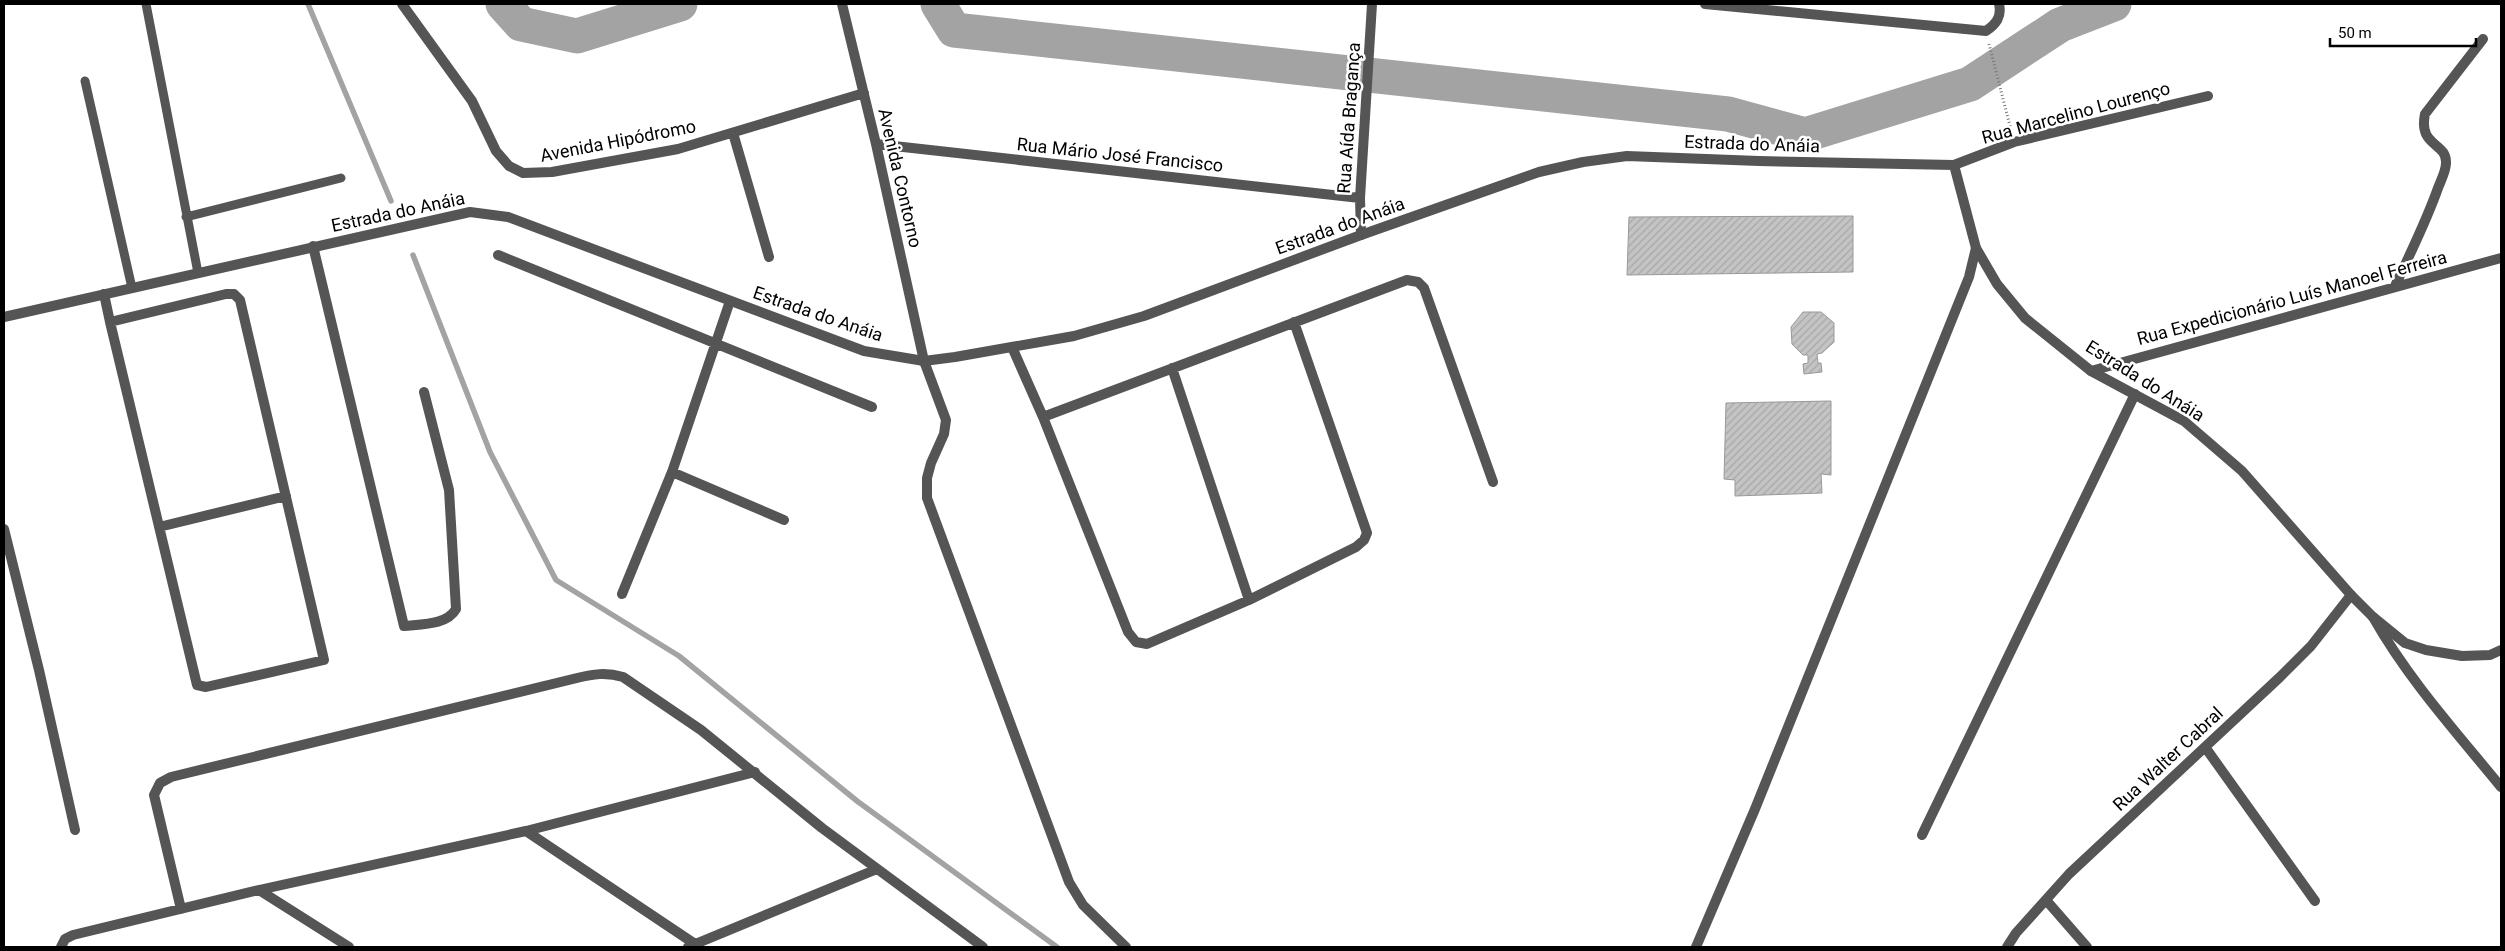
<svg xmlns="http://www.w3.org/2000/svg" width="2505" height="951" font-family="Roboto,sans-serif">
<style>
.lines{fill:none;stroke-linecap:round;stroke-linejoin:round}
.stream{stroke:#a3a3a3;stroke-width:5.5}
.river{stroke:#a3a3a3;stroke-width:35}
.building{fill:url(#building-hatch);stroke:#999}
.path{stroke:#777;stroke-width:3;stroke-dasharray:1 2.5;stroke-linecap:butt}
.service{stroke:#555;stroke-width:9}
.minor{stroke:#555;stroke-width:10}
.tertiary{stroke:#555;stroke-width:10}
.labels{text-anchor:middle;stroke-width:5;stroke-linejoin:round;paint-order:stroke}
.street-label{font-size:18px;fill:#000;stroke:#fff}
</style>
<defs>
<pattern id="building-hatch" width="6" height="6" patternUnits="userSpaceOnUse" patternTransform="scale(1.25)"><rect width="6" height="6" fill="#c4c4c4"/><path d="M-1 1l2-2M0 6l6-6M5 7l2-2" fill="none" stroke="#a7a7a7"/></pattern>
</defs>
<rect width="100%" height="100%" fill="#fff"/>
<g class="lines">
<path class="stream" d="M308 4 391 201
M413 255 490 452 556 580 679 656 857 801 1057 947"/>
<path class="river" d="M503 4 521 24 577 36 680 4
M938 4 954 30 1728 114 1805 135 1970 84 2060 25 2114 4"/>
</g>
<path class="building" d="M1853 216V272L1627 275 1629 217Z
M1803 312H1821L1834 323V342L1822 353 1817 354 1818 363H1821L1822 372 1804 374 1803 364 1808 363V355H1803L1792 344 1791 327Z
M1831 401V475L1821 474 1822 493 1735 496V480L1724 479 1726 403Z"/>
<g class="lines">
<path class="path" d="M1989 44 2011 130"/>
<path class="service" d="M146 4 198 273
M85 81 132 288
M186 217 341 178"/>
<path class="minor" d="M402 4 472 101 496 151 509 166 523 173 552 172 678 149 864 93
M842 4 876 144 924 361 946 420 944 434 931 463 927 478V498L1069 882 1083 905 1126 947
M1705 4 1986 31C1996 24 2002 17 1999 4
M733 133 769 257
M876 144 1360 198
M1954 165 2014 142 2208 96
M1361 235 1360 198 1372 4
M313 246 404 626C422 624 447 625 456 609L449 490 424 392
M498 255 872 407
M2395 286C2410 254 2426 222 2438 188 2441 180 2446 171 2446 163 2447 142 2418 147 2425 114L2483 39
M104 294 110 322 197 685 206 687 324 660 240 300 234 294H226L110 322
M1012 347 1043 417 1128 632 1136 642 1147 644 1249 600 1172 368
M2091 371 2501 258
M1043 417 1407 280 1418 282 1424 288 1493 482
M672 472 784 520
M159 527 286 496
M4 529 39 670 75 830
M622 594 672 472 730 301
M1249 600 1356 547 1364 540 1367 533 1294 322
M2373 617C2408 679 2456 732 2501 787
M2205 747 2315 901
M526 831 695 944
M1922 835 2135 394
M259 890 349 947
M2046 900 2087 947
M181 909 154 795 160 783 171 777 577 678C593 674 606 672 623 677L701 730 822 828 983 947
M61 947 65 939 73 935 259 890 526 831 755 772
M688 947 877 869
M1696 947 1755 809 1969 277 1976 248
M2007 947 2016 933 2069 874 2280 677 2311 646 2351 595"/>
<path class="tertiary" d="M4 317 470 212 508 217 864 351 924 361 955 357 1074 336 1144 316 1361 235 1539 172 1583 162 1627 156 1759 161 1954 165 1976 248 1997 284 2025 318 2091 371 2184 421 2242 471 2351 595 2373 617 2405 643 2426 650 2462 656 2490 655 2501 650"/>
</g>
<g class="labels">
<g class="street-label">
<text transform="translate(2076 113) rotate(-15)" y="6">Rua Marcelino Lourenço</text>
<text transform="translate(1349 118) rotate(-86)" y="6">Rua Aída Bragança</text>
<text transform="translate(618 141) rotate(-11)" y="6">Avenida Hipódromo</text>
<text transform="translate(1752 144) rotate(2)" y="6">Estrada do Anáia</text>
<text transform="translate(1120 155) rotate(6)" y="6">Rua Mário José Francisco</text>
<text transform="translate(900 178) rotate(77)" y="6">Avenida Contorno</text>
<text transform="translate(398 212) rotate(-12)" y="6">Estrada do Anáia</text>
<text transform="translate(1340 226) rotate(-20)" y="6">Estrada do Anáia</text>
<text transform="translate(2292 298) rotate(-15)" y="6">Rua Expedicionário Luís Manoel Ferreira</text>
<text transform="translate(818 314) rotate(19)" y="6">Estrada do Anáia</text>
<text transform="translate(2145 381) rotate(32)" y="6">Estrada do Anáia</text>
<text transform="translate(2168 759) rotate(-43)" y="6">Rua Walter Cabral</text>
</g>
</g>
<rect width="2505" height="951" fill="none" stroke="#000000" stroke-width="10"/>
<path d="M2330 38v8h146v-8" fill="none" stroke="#000000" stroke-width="2.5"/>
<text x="2338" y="38" font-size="15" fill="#000000" stroke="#ffffff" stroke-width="4" paint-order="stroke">50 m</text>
</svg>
